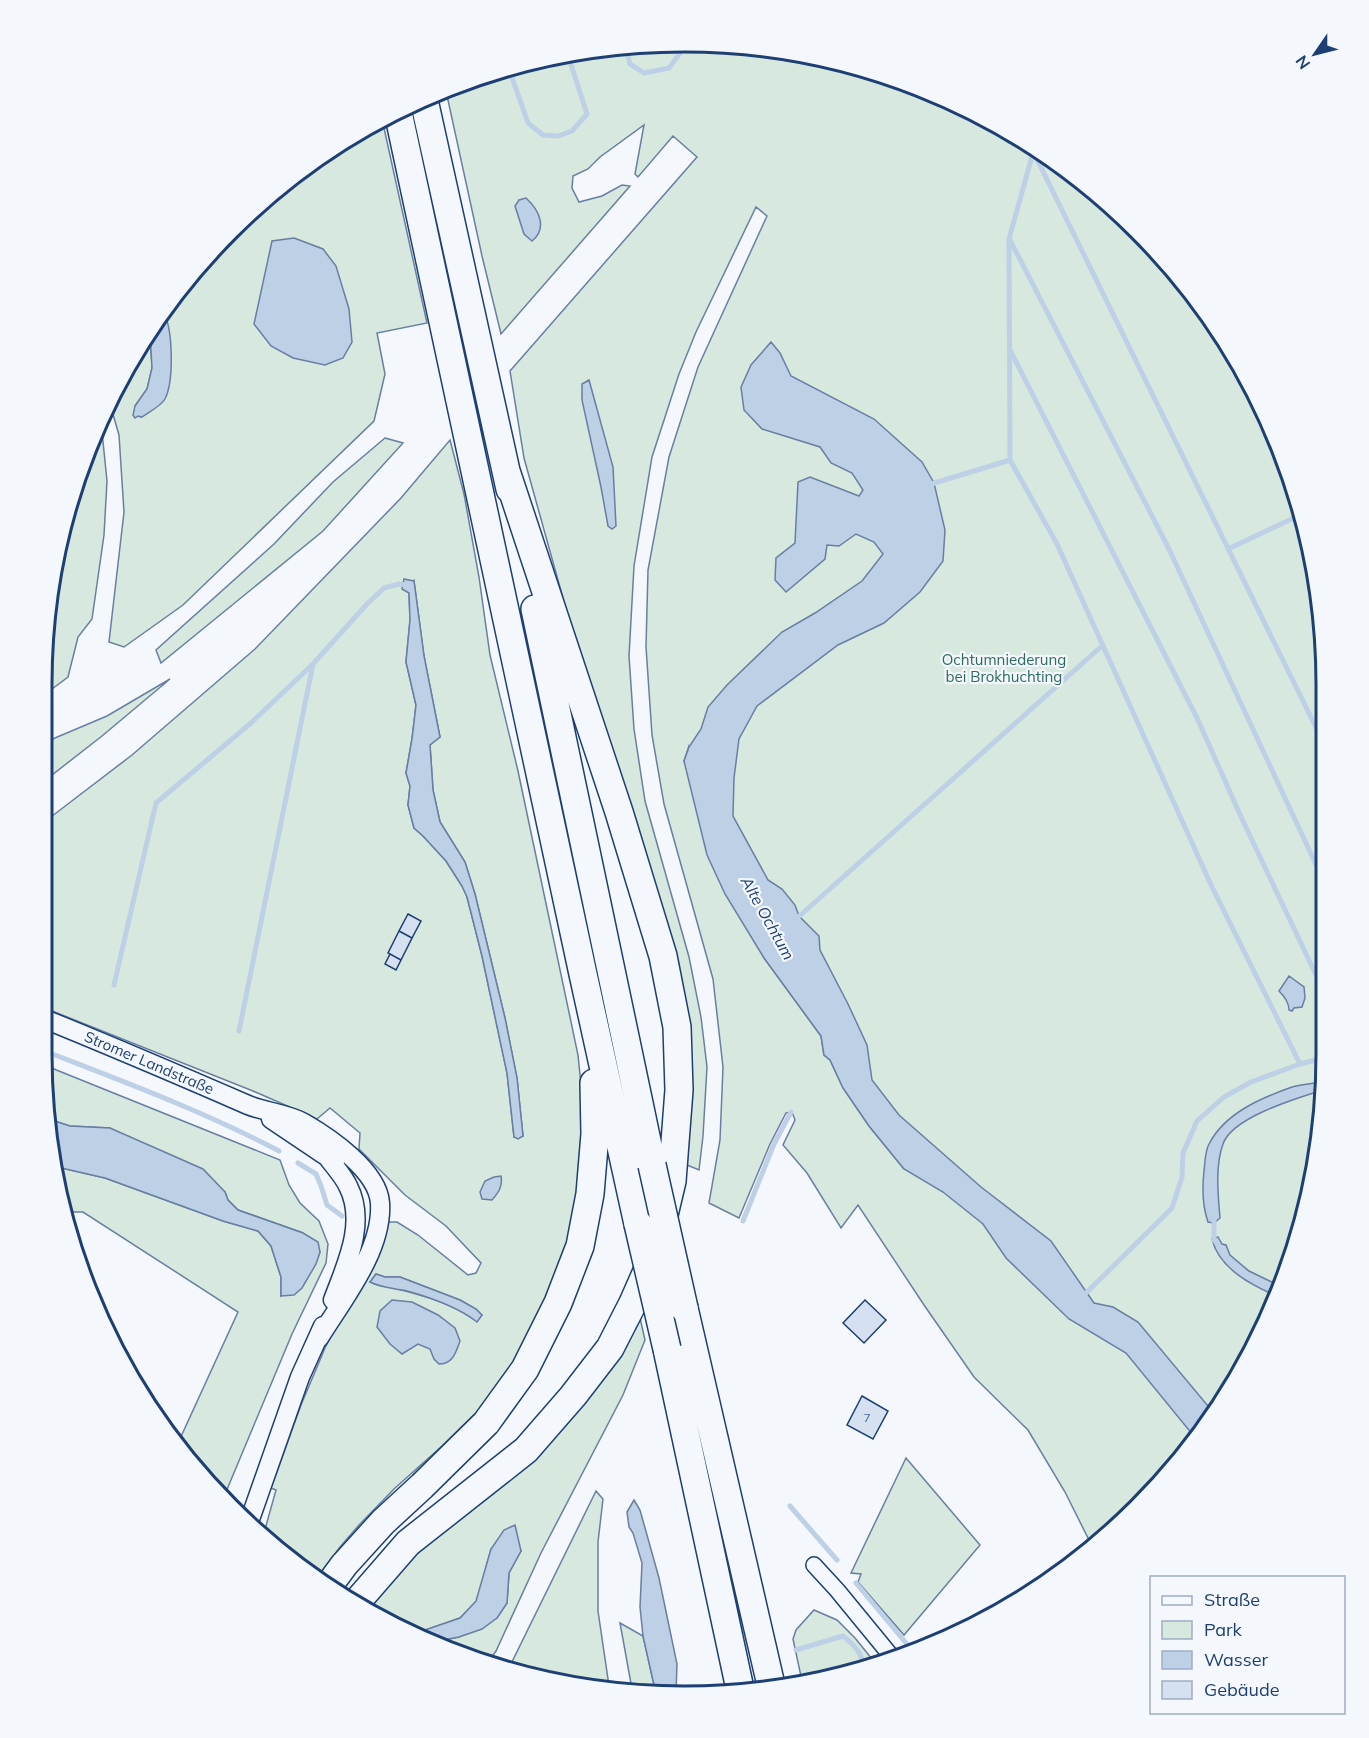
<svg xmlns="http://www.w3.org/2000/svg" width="1369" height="1738" font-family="Mulish,sans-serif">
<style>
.green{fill:#d7e8df;stroke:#687fa3;stroke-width:1.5;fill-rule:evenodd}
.water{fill:#bed0e5;stroke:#687fa3;stroke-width:1.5}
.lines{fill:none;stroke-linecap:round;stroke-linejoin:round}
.stream{stroke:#bed0e5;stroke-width:5}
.building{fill:#d5e0f0;stroke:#1d3f73;stroke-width:1.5}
.minor-casing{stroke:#1d3f73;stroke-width:18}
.tertiary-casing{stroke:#1d3f73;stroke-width:21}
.motorway-casing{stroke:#1d3f73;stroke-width:30}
.minor{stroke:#f4f7fb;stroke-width:15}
.tertiary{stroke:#f4f7fb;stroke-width:18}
.motorway{stroke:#f4f7fb;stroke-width:27}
.motorway-bridge-casing{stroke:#1d3f73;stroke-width:30;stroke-linecap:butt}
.motorway-bridge{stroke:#f4f7fb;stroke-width:27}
.labels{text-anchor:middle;stroke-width:4.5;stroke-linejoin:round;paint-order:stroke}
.number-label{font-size:12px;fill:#4b6792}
.park-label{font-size:15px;fill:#2c6c60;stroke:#f4f7fb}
.street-label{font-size:15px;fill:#1d3f73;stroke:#f4f7fb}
.water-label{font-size:16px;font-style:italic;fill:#1d3f73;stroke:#f4f7fb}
.rim{fill:none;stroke:#1d3f73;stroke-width:3}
</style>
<rect width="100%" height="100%" fill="#f4f7fb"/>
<path class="green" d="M727 43 851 64 969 108 1076 175 1168 261 1241 364 1293 478 1326 642 1327 1054 1315 1179 1278 1300 1194 1444 1108 1536 1093 1548 1065 1492 1028 1430 974 1377 924 1305 858 1205 841 1228 807 1173 783 1145 795 1120 792 1112 786 1113 770 1144 739 1218 709 1203 720 1140 723 1067 713 979 664 804 652 735 646 647 648 570 669 457 698 367 767 216 756 207 696 332 679 374 652 457 634 566 629 656 634 729 645 801 689 957 701 1017 707 1067 703 1136 699 1170 687 1165 692 1093 568 616 524 458 510 371 697 157 673 136 638 177 635 174 644 125 600 157 588 169 573 176 572 188 579 202 602 196 622 185 630 186 501 334 482 256 446 91 478 76 601 47ZM689 746 904 1169 869 1126 843 1088 830 1060 824 1055 821 1036 764 958 684 761Z
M382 119 427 323 377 333 385 374 374 421 183 605 124 647 109 642 124 512 119 435 110 404 128 363 150 332 152 368 147 389 135 406 137 416 142 417 167 320 164 313 201 261 261 201 364 128Z
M101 422 107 481 104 535 92 619 78 637 68 677 52 689 43 700V643L76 480 85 463 84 461Z
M385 438 403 443 323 531 161 663 156 650 274 544 333 482Z
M450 440 464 494 479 577 490 655 518 771 578 1055 585 1124 573 1226 558 1274 537 1325 509 1370 479 1410 442 1446 394 1489 359 1525 340 1547 319 1576 264 1533 276 1490 271 1488 301 1405 325 1348 388 1222H397L418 1235 468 1275 476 1273 481 1263 446 1226 405 1195 359 1149 360 1133 330 1108 317 1119 253 1091 42 1007 43 823 132 755 255 649 401 498ZM414 581 424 656 440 737 430 745 433 790 440 822 465 862 475 894 505 1018 517 1078 523 1136 514 1137 507 1073 482 956 467 897 462 886 446 861 423 836 414 828 408 805 410 786 406 773 412 739 416 705 406 662 410 620 409 593ZM376 1274 385 1277H400L460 1300 476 1309 482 1315 477 1321C446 1299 406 1291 370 1282Z
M170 679 102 736 43 782V743L107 716Z
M44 1065 280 1160 289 1185 300 1203 319 1221 328 1244 326 1263 292 1334 223 1499 179 1441 238 1312 83 1212H63L57 1167 105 1178 223 1221 258 1231 271 1246 281 1277V1296C299 1282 313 1274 320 1252L303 1233 238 1210 228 1200 225 1192 110 1128 70 1126 51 1120Z
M640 1318 645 1340 623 1395 541 1553 496 1651 488 1662 438 1641 459 1637 497 1618 507 1603 509 1573 521 1551 491 1549 477 1601 460 1618 425 1630 423 1635 367 1612 370 1603 401 1567 469 1510 563 1428 598 1386Z
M906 1458 980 1545 904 1635 858 1582 861 1574 851 1573Z
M596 1491 603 1499 598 1542V1611L609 1686 518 1674 508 1670Z
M814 1610 837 1620 855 1638 876 1664 850 1674 802 1681 793 1639 796 1630Z
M620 1623 643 1636 654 1685 660 1693 632 1689Z"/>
<path class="water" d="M526 198C539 210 548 228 532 241L524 234 515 206 519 200Z
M294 238 323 249 336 266 349 309 352 342 343 358 325 365 293 358 271 346 254 324 272 241Z
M164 313C173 331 174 381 165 399 161 406 149 412 142 417L138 416 135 418 133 415 135 406 147 389 152 368 150 332Z
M771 342 780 353 791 376 874 419 922 462 934 483 945 530 943 561 920 592 884 623 838 645 757 706 739 739 734 778 733 816 768 880 782 889 795 905 799 916 819 936 820 950 848 1004 867 1045 872 1080 899 1115 981 1187 1051 1241 1094 1303 1113 1307 1138 1322 1213 1412 1197 1440 1126 1353 1069 1319 1006 1258 983 1224 943 1192 904 1169 869 1126 843 1088 830 1060 824 1055 821 1036 764 958 725 894 707 855 684 761 689 747 701 729 708 707 727 685 782 632 815 613 862 581 883 554 874 542 856 534 839 546 827 545 825 559 786 592 775 580 776 558 795 543 798 482 810 477 859 496 863 490 852 473 831 463 820 447 762 429 744 410 741 387 751 365Z
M589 380 613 467 616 526 612 529 608 526 601 487 582 400V384Z
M404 579 414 581 424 656 440 737 430 745 433 790 440 822 465 862 475 894 505 1018 517 1078 523 1136 518 1139 514 1137 507 1073 482 956 467 897 462 886 446 861 423 836 414 828 408 805 410 786 406 773 412 739 416 705 406 662 410 620 409 593 402 589Z
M1289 976 1304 987 1305 998 1302 1007 1294 1008 1292 1011 1289 1010C1289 1002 1284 996 1279 991Z
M1324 1081 1323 1090C1298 1098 1232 1117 1223 1144 1215 1166 1218 1194 1220 1218L1214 1223 1208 1222C1202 1205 1202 1189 1204 1171 1205 1163 1205 1151 1209 1144 1225 1113 1261 1098 1292 1087 1303 1084 1314 1084 1324 1081Z
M51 1120 70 1126 110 1128 203 1169 225 1192 228 1200 238 1210 303 1233 318 1242 320 1252 316 1264 302 1288 294 1295 281 1296V1277L271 1246 258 1231 223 1221 105 1178 57 1167Z
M501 1176C503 1187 498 1193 492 1200L482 1199 480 1192 485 1181 494 1177Z
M1218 1237 1222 1244 1226 1245 1230 1255 1249 1271 1282 1287 1279 1297C1253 1286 1219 1269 1212 1239Z
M376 1274 385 1277H400L460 1300 476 1309 482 1315 477 1322C459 1308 429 1297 407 1291 395 1288 381 1288 370 1282Z
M392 1300 412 1302 438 1315 455 1328 460 1341C456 1352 453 1364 439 1364L434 1359 430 1349 418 1344 402 1354 390 1344 377 1327 380 1311Z
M634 1500 640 1510 659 1578 677 1664 676 1692 674 1695 660 1693 654 1685 643 1636 640 1607 642 1563 633 1533 629 1527 627 1512Z
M515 1525 521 1551 509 1573 507 1603 497 1618 482 1629 459 1637 438 1641 423 1635 425 1630 460 1618 476 1601 491 1549 504 1530Z"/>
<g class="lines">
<path class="stream" d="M626 47 630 64 644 73 669 68 686 45
M509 69 528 123 543 135 558 136 572 131 587 114 568 55
M1034 149 1009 239 1010 460 1057 544 1212 887 1300 1064
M1033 151 1326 748
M1010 240 1169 549 1326 886
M1010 350 1198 720 1242 819 1327 998
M928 485 1010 460
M1228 549 1300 515
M795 920 1103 645
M114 985 156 803 251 723 313 664
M239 1031 313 664 367 604 384 588 399 584 408 585
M42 1050C122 1081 203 1111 279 1151
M298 1163 316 1174 321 1186 327 1205 342 1216
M1214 1217V1240L1217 1243
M743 1221 774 1144 791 1112
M1082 1297 1172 1208 1182 1177 1183 1153 1197 1121 1224 1097 1251 1082 1300 1064 1327 1057
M790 1506 837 1560
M856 1583 911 1649
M796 1650 843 1636C854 1645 864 1654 863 1669"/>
</g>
<path class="building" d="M408 914 421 921 412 938 399 931Z
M399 931 412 938 401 960 388 953Z
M390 954 401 960 396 970 385 964Z
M865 1300 886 1320 864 1343 843 1323Z
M862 1396 888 1411 873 1439 847 1425Z"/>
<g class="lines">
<g class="minor-casing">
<path id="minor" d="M814 1565 837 1590 892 1657"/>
</g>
<g class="tertiary-casing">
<path id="tertiary" d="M42 1018C111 1046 179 1075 248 1105 265 1112 289 1114 304 1123 330 1138 378 1171 380 1203 383 1250 343 1299 319 1338
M271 1119 335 1162
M326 1155C333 1165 343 1175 348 1186 367 1223 346 1265 333 1300
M249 1522 300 1377 323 1326"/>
</g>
<g class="motorway-casing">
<path id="motorway" d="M424 100 510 489
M398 112 583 974 638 1224
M535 609 652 1165
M684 1308 771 1685
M667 1349 740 1689
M330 1584 344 1565 383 1522 422 1486 486 1423 525 1369 558 1303 580 1246 590 1194 595 1134 594 1083
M355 1604 408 1543 526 1450 573 1396 610 1348 633 1303 655 1253 672 1181 679 1090 677 1027 663 956 619 812 506 471"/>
</g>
<use href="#minor" class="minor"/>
<use href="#tertiary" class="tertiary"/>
<use href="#motorway" class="motorway"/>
<g class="motorway-bridge-casing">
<path id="motorway-bridge" d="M652 1165 684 1308
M638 1224 667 1349"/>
</g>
<use href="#motorway-bridge" class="motorway-bridge"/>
</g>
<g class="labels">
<g class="number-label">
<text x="867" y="1422">7</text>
</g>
<g class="park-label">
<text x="1004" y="665">Ochtumniederung<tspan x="1004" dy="17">bei Brokhuchting</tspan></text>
</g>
<g class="street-label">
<text transform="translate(149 1063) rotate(23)" y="5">Stromer Landstraße</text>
</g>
<g class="water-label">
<text transform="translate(768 918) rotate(61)" y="6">Alte Ochtum</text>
</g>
</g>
<path d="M0 0H1369V1738H0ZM684 52H684A632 632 0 0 1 1316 684V1054A632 632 0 0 1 684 1686H684A632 632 0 0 1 52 1054V684A632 632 0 0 1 684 52Z" fill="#f4f7fb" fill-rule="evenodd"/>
<path class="rim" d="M684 52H684A632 632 0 0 1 1316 684V1054A632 632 0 0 1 684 1686H684A632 632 0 0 1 52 1054V684A632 632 0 0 1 684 52Z"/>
<rect x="1150" y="1576" width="195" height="138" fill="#f4f7fb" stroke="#9eadc5" stroke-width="1.5"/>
<rect x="1162" y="1596" width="30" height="9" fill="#f4f7fb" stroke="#9eadc5" stroke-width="1.5"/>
<text x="1204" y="1606" font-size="18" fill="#1d3f73">Straße</text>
<rect x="1162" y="1621" width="30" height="18" fill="#d7e8df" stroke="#9eadc5" stroke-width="1.5"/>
<text x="1204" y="1636" font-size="18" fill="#1d3f73">Park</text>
<rect x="1162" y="1651" width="30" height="18" fill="#bed0e5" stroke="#9eadc5" stroke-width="1.5"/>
<text x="1204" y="1666" font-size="18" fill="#1d3f73">Wasser</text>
<rect x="1162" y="1681" width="30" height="18" fill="#d5e0f0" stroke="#9eadc5" stroke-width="1.5"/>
<text x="1204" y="1696" font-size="18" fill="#1d3f73">Gebäude</text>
<g transform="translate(1315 54) rotate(235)" stroke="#f4f7fb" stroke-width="4.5" paint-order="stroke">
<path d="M0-4.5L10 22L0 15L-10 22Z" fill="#1d3f73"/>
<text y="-9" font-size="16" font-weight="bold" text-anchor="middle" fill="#1d3f73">N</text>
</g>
</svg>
